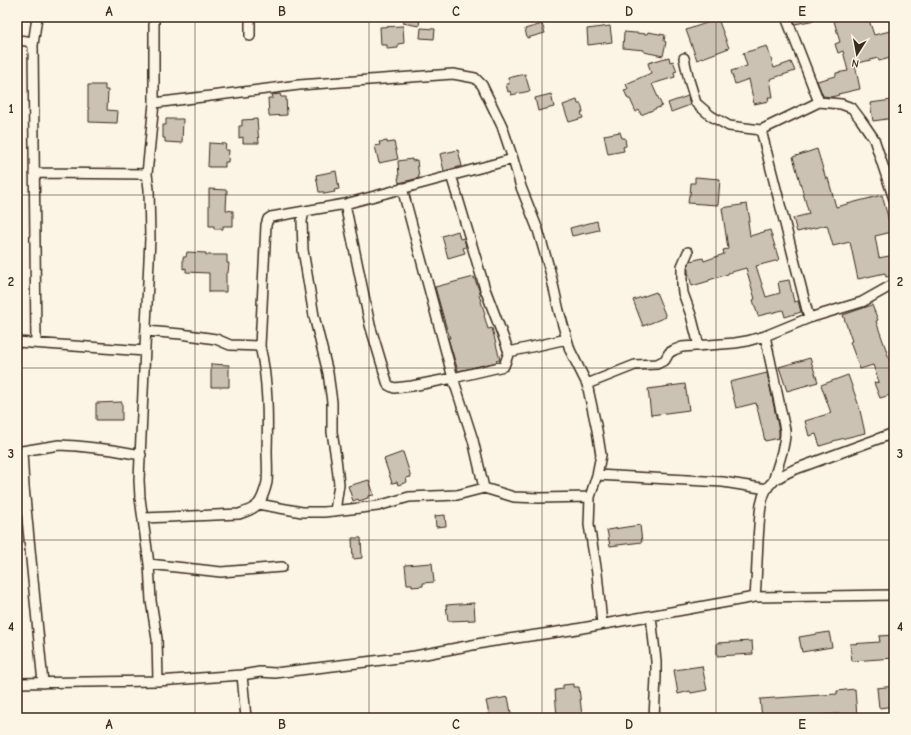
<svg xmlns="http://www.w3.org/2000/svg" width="911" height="735" font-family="'Comic Neue',sans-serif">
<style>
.building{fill:#ccc2b3;stroke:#3b2a1e}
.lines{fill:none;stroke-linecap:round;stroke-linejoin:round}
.minor-casing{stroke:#3b2a1e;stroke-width:12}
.minor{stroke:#fcf5e5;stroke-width:9}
.grid{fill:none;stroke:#3b2a1e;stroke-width:1;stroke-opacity:0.55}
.neatline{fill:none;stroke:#3b2a1e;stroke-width:1.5}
.grid-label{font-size:13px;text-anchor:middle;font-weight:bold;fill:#3b2a1e}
</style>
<rect width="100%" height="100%" fill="#fcf5e5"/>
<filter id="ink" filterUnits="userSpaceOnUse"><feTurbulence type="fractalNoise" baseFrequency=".025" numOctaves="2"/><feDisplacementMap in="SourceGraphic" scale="8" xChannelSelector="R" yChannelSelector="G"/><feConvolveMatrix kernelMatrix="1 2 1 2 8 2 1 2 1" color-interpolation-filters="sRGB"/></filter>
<g filter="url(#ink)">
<path class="building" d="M404 17H420L419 26 403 23Z
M793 17H815V20L795 24Z
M848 17H868L874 35 894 30V57L879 61 878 58 855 64 860 89 838 94 839 95 831 97 823 96 817 81 836 76V73L848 71 843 51 838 53 835 44 840 42 834 21Z
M718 19 729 48 697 60 686 30Z
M542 24 545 33 527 38 525 29Z
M403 26 404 43 398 44V48L387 49V45H381L380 27Z
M610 26 612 42 588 45 587 29Z
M421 28 435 29 434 39 420 38Z
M624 32 647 34 648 32 665 35 664 41 666 42 663 56 644 52V50L623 48Z
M767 46 774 68 791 62 795 71 770 79 773 97H768L769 101 754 104 749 79 735 84 731 71 747 66 743 53Z
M669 57 670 62 673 61 677 71 674 72 675 77 652 84 662 106 641 115 639 110 636 112 630 99H628L624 90 628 89 626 84 651 73 648 63Z
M525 74 530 91 511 95 510 91 508 92 506 84H509L508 78Z
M88 85H105V90H108L107 110 118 111 117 123 89 122V108H88Z
M280 94 281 97H286L287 115 269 116 268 98H273L272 95Z
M551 94 554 107 538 111 535 98Z
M688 96 690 105 671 112 668 103Z
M577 100 578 104H581L583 112 581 113 583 118 569 122 563 105Z
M892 100 894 118 873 121 870 103Z
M166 119H183L182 143 165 142V138H163V125H166Z
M257 119 259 143H243V137L239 138V126H242V120Z
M620 132 622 138H625L626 146 623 147 624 151 608 154 604 135Z
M387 141V143L394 142 398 159 379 163 375 146 380 145 379 142Z
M209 143 226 144 225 150H229L228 162H225V167H208Z
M817 149 826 179 828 178 836 207 882 195 892 232 875 236 879 258 894 255V276L886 277 885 273 858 279 850 242 833 246 827 225 797 232 793 218 809 214 793 157Z
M458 150 462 166 444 171 440 154Z
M412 159V161L417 160 419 178 399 183 398 178H399L398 161Z
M336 171 339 189 334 190 335 192 324 194V192H319L316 175Z
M695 177 720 179 718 205 688 203 689 195H690L691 183H695Z
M209 189 227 190 226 210 233 211V226H223V229H214V226H209Z
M747 204 750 220 748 221 750 236 770 230 779 260 756 266 766 297 780 293 778 282 789 280 794 302 798 301 801 312 785 317 783 310 758 316 753 300 755 299 746 268 728 273V274L709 280V281L692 286 688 272V267L690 261 703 258 704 261 724 254 723 250 728 249 722 208Z
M597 221 599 230 572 236 570 228Z
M458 231 460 239 464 238 466 247 463 248 465 253 448 258 442 236Z
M187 252 206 253V255H227V263H229L228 273H226V292H209V273L186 272V268L183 269V257H186Z
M474 277 481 295H479L485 314 484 315 488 329 492 328 500 360 496 361 497 362 458 371 448 338H450L445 323 435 287Z
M656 292 666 317 643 326 633 300Z
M872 305 878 320 876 321 890 361 894 359V394L880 398 874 383 879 382 873 365 860 369 850 342 852 341 843 315Z
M810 358 818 382 787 391 779 367Z
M211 364 229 365V387H211Z
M767 373 779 431V438L765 441 756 403 736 408 730 382Z
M848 375 859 406 865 433 833 441V442L820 446 816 434 809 436 805 421 831 413 821 385Z
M685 384 689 410 651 415 648 389Z
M122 402V420H96V403Z
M403 452 411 477 406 478 407 482 398 485 397 482 392 483 384 459Z
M369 480 374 495 368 496V498L359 501 358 499 353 501 348 486Z
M445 515 446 526 436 527 435 516Z
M640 525 642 542 610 546 607 530Z
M352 538H361L362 558 353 559Z
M432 563 434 582 423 583V586L412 587V584H407L405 565Z
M474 603 475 620 448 621 446 605Z
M829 632 832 647 802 652 799 637Z
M894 635V658L852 661 850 644 880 642 879 636Z
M752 641 753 654 717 656V643Z
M702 666 707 690 691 693 690 691 678 694 674 670Z
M573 684V687H579L582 717 557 718 555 690 563 689V685Z
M894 686V706L879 708 877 688Z
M855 689 857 717 839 718V714L823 715 824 718H813V716L796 717V718H762L760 699 837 694V691Z
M508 697 512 718H490L486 701Z"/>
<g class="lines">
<g class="minor-casing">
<path id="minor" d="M154 17V103L147 174 149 189 150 238 139 480 140 498 149 564 151 601 157 639 158 681
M786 17 819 102 841 104 852 108 861 120 874 139 894 199
M250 36V17
M17 40 27 41 33 45
M684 58 689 80 696 103 711 116 729 126 761 130 819 102
M154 103 299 85 453 74 475 78 482 85 502 126 513 159 521 187 538 230 550 271 559 311 570 350 587 384 597 430 601 455 597 475 590 497 589 525 597 573 602 624
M761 130 809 318
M34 173 147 174
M451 175 485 289 509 352 567 339
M402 188 453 378 473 440 484 488
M345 204 370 325 388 385 394 388 412 386 453 378 504 366 509 352
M304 211 302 221 303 250 314 316 328 373 332 402V432L336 458 339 484 335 511
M688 252 682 266V284L683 293 691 315 699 346
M17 342 145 351
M36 343 33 45 37 17
M260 346 266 225 268 219 271 217 345 204 513 159
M587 384 635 365 657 364 665 360 669 353 674 350 682 347 735 343 747 341 765 336
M17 451H22L24 487 43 683
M22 451 59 445 77 446 113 450 141 455
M597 475 723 482 767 489
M773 482C777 467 786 445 785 430L765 336 809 318 862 302 894 284
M258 504 302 512H324L378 506 409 497 457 495 484 488 514 497 539 498 590 497
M144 518 239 514C245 512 253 510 258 504 262 500 266 487 267 482 268 472 267 461 267 451 268 416 268 380 260 346L230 345 216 339 181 334 146 331
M149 564 221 572 282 567
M755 597 894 595
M651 616 656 661V677L654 718
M242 675 246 718
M17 683 158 681 242 675 260 672 275 673 415 656 488 642 571 630 755 597C757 574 757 550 759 526 760 514 760 501 766 490 771 480 783 475 793 470L894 433"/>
</g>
<use href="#minor" class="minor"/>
</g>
</g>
<path class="grid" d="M195 17V718M369 17V718M542 17V718M716 17V718M17 195H894M17 368H894M17 540H894"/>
<rect width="911" height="735" fill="none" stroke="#fcf5e5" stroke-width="44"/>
<g transform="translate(857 54) rotate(191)" stroke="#fcf5e5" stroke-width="3" paint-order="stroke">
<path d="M0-3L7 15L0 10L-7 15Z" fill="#3b2a1e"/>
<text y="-6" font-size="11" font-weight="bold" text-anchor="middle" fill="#3b2a1e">N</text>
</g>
<rect x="22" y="22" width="867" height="691" class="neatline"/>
<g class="grid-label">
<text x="109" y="16">A</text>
<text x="282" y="16">B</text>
<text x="456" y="16">C</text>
<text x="629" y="16">D</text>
<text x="802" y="16">E</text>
<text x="11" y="113">1</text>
<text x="900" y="113">1</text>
<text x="11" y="286">2</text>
<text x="900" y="286">2</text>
<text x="11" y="458">3</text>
<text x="900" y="458">3</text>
<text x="11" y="631">4</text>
<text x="900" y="631">4</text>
<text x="109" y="729">A</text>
<text x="282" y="729">B</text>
<text x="456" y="729">C</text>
<text x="629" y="729">D</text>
<text x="802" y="729">E</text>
</g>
</svg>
